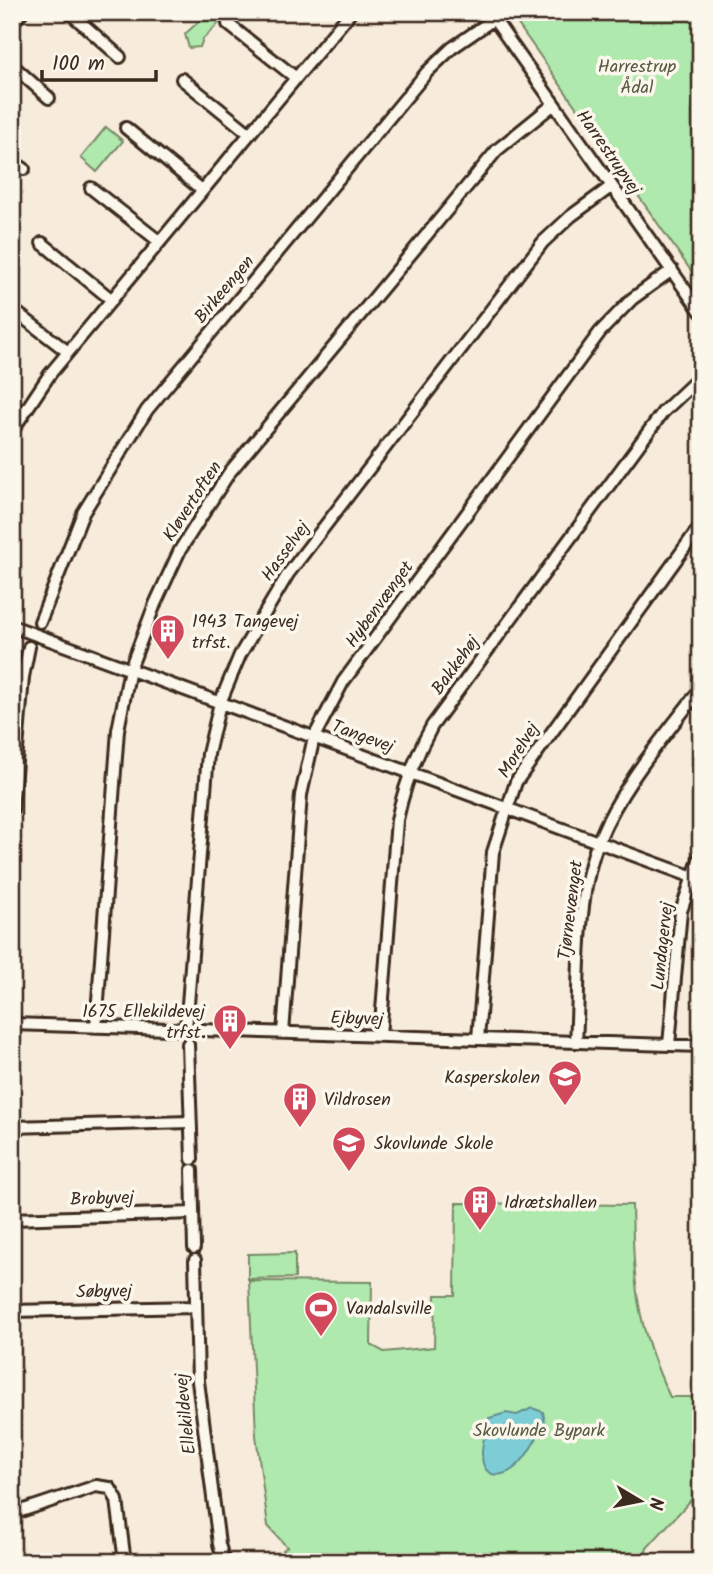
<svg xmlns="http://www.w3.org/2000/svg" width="713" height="1574" font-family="Kalam,sans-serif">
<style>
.green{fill:#b0e9ae;stroke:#768a66;stroke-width:2}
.water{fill:#7dcdd7;stroke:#638c8d;stroke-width:2}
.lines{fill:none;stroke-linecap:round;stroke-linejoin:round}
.minor-casing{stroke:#3b2a1e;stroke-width:16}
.minor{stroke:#fbf7ec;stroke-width:10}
.labels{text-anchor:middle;stroke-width:7;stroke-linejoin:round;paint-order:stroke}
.park-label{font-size:18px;fill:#585a42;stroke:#fbf7ec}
.street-label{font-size:18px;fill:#3b2a1e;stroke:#fbf7ec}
.poi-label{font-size:18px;fill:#3b2a1e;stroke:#fbf7ec;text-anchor:start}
</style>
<rect width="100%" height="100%" fill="#f7ebdb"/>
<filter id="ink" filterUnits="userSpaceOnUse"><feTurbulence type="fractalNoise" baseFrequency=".0143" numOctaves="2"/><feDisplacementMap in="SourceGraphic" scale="14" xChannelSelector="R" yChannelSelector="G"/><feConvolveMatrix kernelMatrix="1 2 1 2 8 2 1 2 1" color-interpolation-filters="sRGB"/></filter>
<g filter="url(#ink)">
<path class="green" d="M512 12H701V285L515 20Z
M212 13 217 15 219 23 203 39 200 47 189 48 185 34 206 15Z
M106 127 123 141 97 172 81 158Z
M456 1203 632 1205C634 1285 635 1323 670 1397H701V1489L647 1548 643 1562H299L283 1550 287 1547 268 1526 256 1435 249 1281 372 1282 371 1345 384 1352 434 1347 435 1295H455Z
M295 1253V1278L248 1279V1254Z"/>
<path class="water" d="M532 1408 543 1412 545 1424C536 1438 527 1459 513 1469 508 1473 499 1476 492 1474 474 1467 485 1432 489 1418L506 1413 517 1415Z"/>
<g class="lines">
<g class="minor-casing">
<path id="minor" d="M69 12 120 57
M489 12 701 312
M12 23 22 12
M228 24 296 78
M12 65 49 98
M182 79 250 134
M126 128 202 190
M12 161 24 169
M91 188 160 242
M42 243 112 300
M12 309 68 352
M12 431 50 374 351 12
M40 622 83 513 147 410 427 72 452 48 494 19
M12 626 701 880
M12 810 23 677 29 647
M12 1024 701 1046
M96 1027 118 730 130 669 155 604 180 550 229 473 497 150 554 104
M186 1029 208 754 220 703 240 655 288 574 543 242 571 216 612 186
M283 1033 301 795 314 737 343 682 600 332 632 299 672 270
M380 1036 397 820C404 786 415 757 432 726L663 412 701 376
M478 1039 493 852 516 782 701 525
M576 1042C580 980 575 898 599 840 622 784 665 736 701 688
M188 1044 192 1159
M669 1045 681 911 701 854
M12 1127 190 1122
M192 1170 194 1248
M12 1219 193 1213
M195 1260 198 1381 219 1544 224 1562
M12 1311 196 1307
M12 1514 96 1486 110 1488 117 1500 125 1562"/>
</g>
<use href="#minor" class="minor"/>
</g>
</g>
<defs>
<g id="building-pin" transform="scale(1.75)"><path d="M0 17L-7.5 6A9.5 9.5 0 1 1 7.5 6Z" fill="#d1495b" stroke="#fbf7ec"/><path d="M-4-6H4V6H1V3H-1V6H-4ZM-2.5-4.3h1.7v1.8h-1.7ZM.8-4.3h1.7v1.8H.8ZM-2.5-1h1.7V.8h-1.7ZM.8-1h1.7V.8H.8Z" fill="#fff"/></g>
<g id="school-pin" transform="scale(1.75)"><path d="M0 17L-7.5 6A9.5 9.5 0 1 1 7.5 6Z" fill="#d1495b" stroke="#fbf7ec"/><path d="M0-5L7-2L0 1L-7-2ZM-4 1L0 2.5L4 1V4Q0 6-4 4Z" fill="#fff"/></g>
<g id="stadium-pin" transform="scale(1.75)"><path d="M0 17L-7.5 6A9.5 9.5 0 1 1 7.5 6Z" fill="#d1495b" stroke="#fbf7ec"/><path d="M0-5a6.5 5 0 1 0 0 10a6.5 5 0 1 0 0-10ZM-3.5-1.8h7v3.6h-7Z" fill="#fff"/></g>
</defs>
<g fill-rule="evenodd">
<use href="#building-pin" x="168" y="631"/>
<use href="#building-pin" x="230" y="1021"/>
<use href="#school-pin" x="565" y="1077"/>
<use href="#building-pin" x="300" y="1099"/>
<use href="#school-pin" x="349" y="1143"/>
<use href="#building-pin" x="480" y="1202"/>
<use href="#stadium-pin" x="321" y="1308"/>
</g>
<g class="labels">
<g class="park-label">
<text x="637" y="72">Harrestrup<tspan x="637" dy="21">Ådal</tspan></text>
<text x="539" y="1436">Skovlunde Bypark</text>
</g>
<g class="street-label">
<text transform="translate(609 152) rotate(55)" y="6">Harrestrupvej</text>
<text transform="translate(224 289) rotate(-50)" y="6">Birkeengen</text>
<text transform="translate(192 501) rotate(-57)" y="6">Kløvertoften</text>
<text transform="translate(285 551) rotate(-54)" y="6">Hasselvej</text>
<text transform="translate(379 604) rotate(-54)" y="6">Hybenvænget</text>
<text transform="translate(455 665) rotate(-54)" y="6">Bakkehøj</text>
<text transform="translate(363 736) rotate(20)" y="6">Tangevej</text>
<text transform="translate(518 750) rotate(-58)" y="6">Morelvej</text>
<text transform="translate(570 910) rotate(-83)" y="6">Tjørnevænget</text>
<text transform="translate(662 946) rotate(-84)" y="6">Lundagervej</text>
<text transform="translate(357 1018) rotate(2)" y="6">Ejbyvej</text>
<text transform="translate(102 1198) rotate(-2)" y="6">Brobyvej</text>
<text transform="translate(104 1291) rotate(-1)" y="6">Søbyvej</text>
<text transform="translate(185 1414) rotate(-96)" y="6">Ellekildevej</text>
</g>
<g class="poi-label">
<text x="192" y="627">1943 Tangevej<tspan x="192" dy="21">trfst.</tspan></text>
<text x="205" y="1017" text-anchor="end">1675 Ellekildevej<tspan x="205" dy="21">trfst.</tspan></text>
<text x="540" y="1083" text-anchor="end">Kasperskolen</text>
<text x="324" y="1105">Vildrosen</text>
<text x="374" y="1149">Skovlunde Skole</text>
<text x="504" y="1208">Idrætshallen</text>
<text x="346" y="1314">Vandalsville</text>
</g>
</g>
<rect width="713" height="1574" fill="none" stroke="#fbf7ec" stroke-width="42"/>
<rect x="21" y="21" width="671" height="1532" fill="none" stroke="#3b2a1e" stroke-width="2.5" filter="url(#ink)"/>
<g transform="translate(640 1501) rotate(100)" stroke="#fbf7ec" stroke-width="5" paint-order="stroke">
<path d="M0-5L12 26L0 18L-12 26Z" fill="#3b2a1e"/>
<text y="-10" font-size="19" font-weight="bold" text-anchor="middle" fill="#3b2a1e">N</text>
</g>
<path d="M42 70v10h114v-10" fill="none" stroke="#3b2a1e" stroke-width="3.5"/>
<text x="52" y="70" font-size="21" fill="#3b2a1e" stroke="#fbf7ec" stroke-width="5" paint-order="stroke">100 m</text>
</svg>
